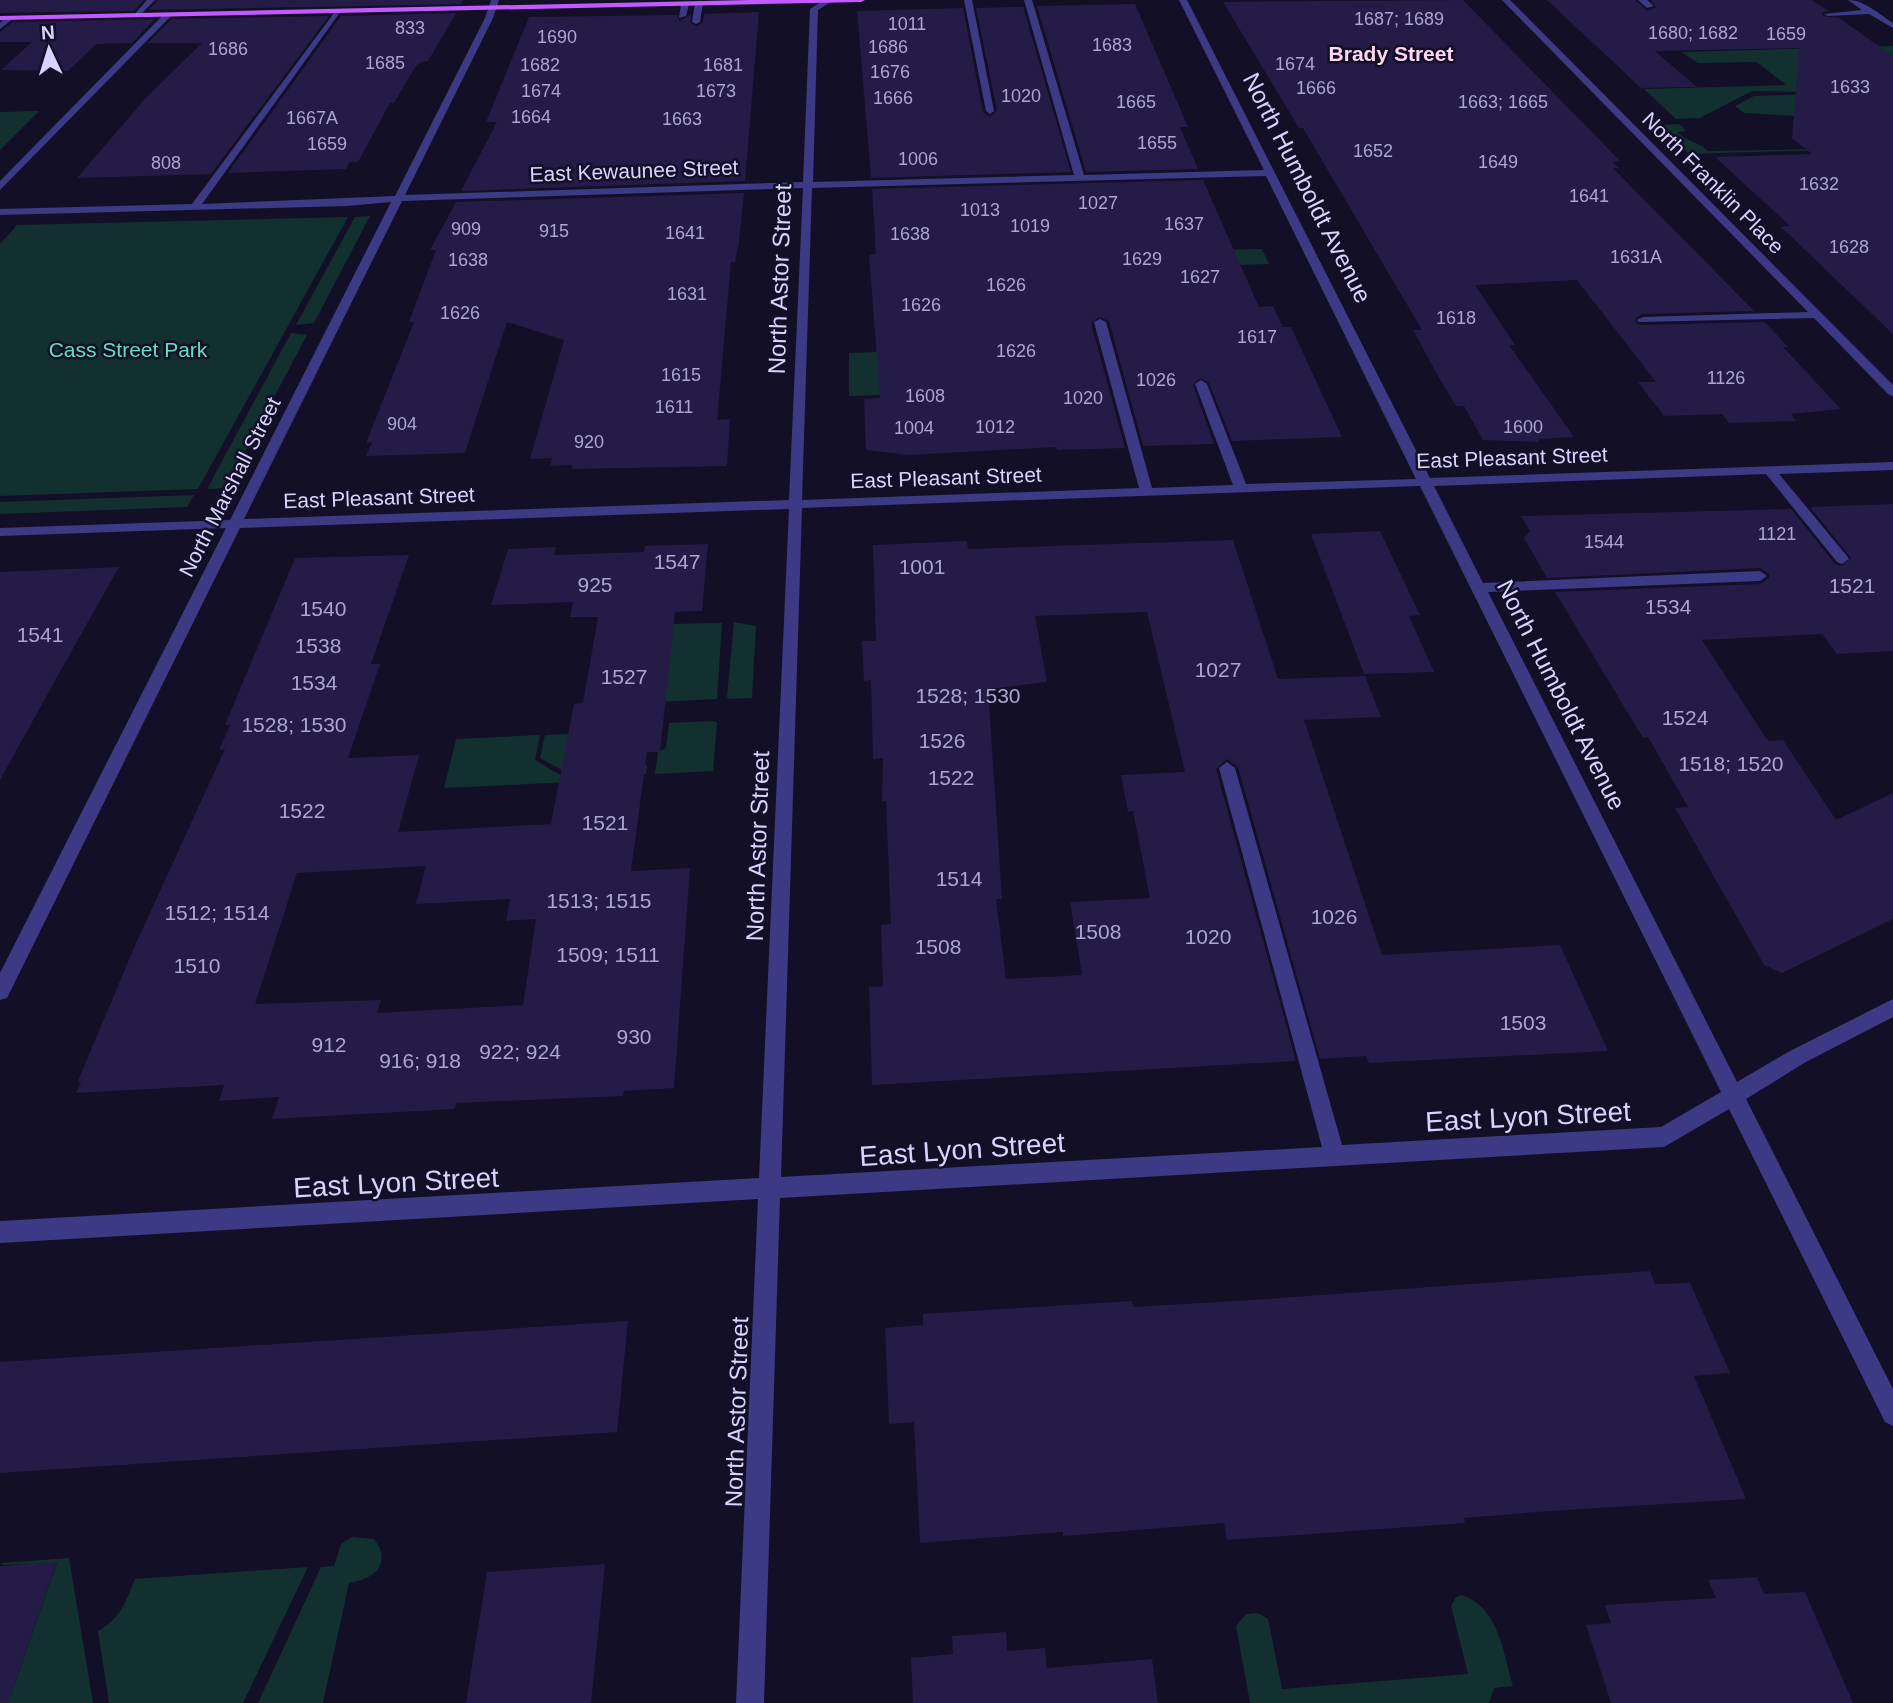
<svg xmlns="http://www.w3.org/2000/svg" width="1893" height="1703" font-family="Helvetica,sans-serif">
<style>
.green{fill:#12302f}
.building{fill:#241b47;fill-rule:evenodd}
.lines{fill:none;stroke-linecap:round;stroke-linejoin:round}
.minor{fill:#3d3a85;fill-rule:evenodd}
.major{fill:#c25bff;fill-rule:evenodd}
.labels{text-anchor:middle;stroke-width:5;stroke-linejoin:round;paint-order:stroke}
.far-number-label{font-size:18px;fill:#aca6d1}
.far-neighbourhood-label{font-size:21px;font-weight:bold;fill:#ffd6f0;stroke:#130f26}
.far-street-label{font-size:21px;fill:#d9d4ff;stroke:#130f26}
.far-park-label{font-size:21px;fill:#5fe0c0;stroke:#130f26}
.number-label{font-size:21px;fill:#aca6d1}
.street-label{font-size:24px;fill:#d9d4ff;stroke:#130f26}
.near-street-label{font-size:28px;fill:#d9d4ff;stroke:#130f26}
</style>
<rect width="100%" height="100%" fill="#130f26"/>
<path class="green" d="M1893 46V63L1812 92 1752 91 1700 118 1676 119 1644 89 1786 85 1757 62 1698 63 1681 52Z
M1809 94 1796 116 1744 113 1735 106 1754 96Z
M39 111 0 150V112Z
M1679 124 1686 131 1677 132C1687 142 1697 141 1708 151L1893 148 1689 154 1660 125Z
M370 216 314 323 296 325 355 217Z
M348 217 198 489 0 496V244L17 225Z
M1262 249 1269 264 1171 267 1213 250Z
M291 333 307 335 226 488 207 489Z
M904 351 880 395 849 396V353Z
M194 495 187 507 0 514V502Z
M734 622 756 626 752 698 728 699 727 696Z
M722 623 717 699 658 702 667 624Z
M714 721 717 723 713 771 655 774 658 752 666 748 669 723Z
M569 734 631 765H647L646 774 576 778 540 758 545 735Z
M540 735 535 760 572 782 444 788 456 739Z
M352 1537 374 1539C393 1563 374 1580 349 1583L323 1703H258L321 1567 334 1566 341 1544Z
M69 1558 93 1703H8L57 1563 2 1565V1563Z
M308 1567 243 1703H109L98 1631C120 1619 126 1602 135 1579Z
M1462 1595C1499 1607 1503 1653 1513 1686L1494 1688 1489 1703H1250L1236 1626 1246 1614 1258 1613 1268 1619 1282 1689 1468 1674 1451 1606 1456 1597Z"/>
<path class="building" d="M0 0H144L134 11 0 13Z
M158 0H463L461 4 149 10Z
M1463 0 1620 161 1613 162 1619 168H1613L1754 311 1643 314 1636 318 1635 322 1639 325 1765 322 1788 347H1783L1841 409 1791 414 1796 421 1729 423 1722 414 1664 416 1638 382H1656L1577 280 1475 285 1515 345H1509L1574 437 1539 439 1538 442 1483 440 1464 406H1456L1438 376 1413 330H1422L1303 128H1299L1223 2Z
M1547 0H1635L1648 11 1656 7 1651 0H1812L1829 11 1822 12 1823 16 1839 18 1893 56V334L1781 227 1790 226 1715 157 1812 154 1792 138 1799 48 1655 51 1697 87 1641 88Z
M1135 4 1188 127H1180L1198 169 1086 172 1037 6Z
M1023 7 1071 172 871 178 857 11 963 8 983 112 990 117 997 110 976 8Z
M759 12 745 181 461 191 497 122H486L529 17 677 15 680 21 691 14 690 23 697 26 703 22 704 14Z
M456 13 428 61 421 62 415 67 394 103H390L358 162H350L346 169 228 173 341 16Z
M329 16 211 174 77 178 144 100 202 43H148L172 19Z
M155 19 132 43 96 44 68 71 1 70 32 42H0V32L13 22Z
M1203 180 1259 307 1273 306 1283 327H1291L1342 437 1232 441 1209 383 1200 378 1193 385 1214 444 1143 446 1109 321 1099 317 1091 323 1125 448 1057 450 1056 447 908 455 866 450 864 399 880 398 869 255 876 254 872 189Z
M744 193 739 242 735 262H731L717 420 730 419 727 466 572 469V465L550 466 552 458 530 459 564 340 507 322 465 453 366 456 372 442 366 443 414 322H409L436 250H430L456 202Z
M1893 504V651L1837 654 1822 634 1702 640 1768 741 1783 740 1836 820 1893 793V919L1782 973 1764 965 1675 808 1688 807 1648 737 1643 738 1555 592 1760 584 1769 578V574L1760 568 1547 578 1524 538 1530 531 1521 516 1791 509 1835 564 1841 566 1851 558 1810 507Z
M1380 531 1420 615 1409 616 1434 672 1364 674 1311 534Z
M1233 540 1278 679 1365 676 1381 717 1304 720 1382 955 1560 945 1608 1051 1369 1063 1366 1056 1320 1059 1238 767 1227 759 1216 769 1296 1061 872 1085 869 987 883 986 881 925 891 924 886 801H882L883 758 873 759 871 680 864 681 862 641H876L873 545 967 541 968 549ZM1147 612 1185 772 1121 775 1128 812 1133 811 1150 898 1070 902 1082 975 1006 979 996 899H1002L988 689 1047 682 1035 616Z
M708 544 702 611 675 612 660 752H647L631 871 690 868 674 1088 624 1091 623 1096 456 1103 455 1109 272 1119 279 1097 219 1101 224 1085 76 1093 81 1082 78 1081 133 950 225 749 219 750 230 725H225L295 558 409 555 371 664H380L348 758 419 755 398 832 551 824 574 704 583 703 598 617H570L573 602 491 605 508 549 556 547 554 555 644 552 645 546ZM426 866 416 904 510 899 506 921 536 919 523 1005 377 1013 381 1000 255 1004 297 873Z
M119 567 61 670 0 780V572Z
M1650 1271 1655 1284 1690 1283 1730 1373 1694 1376 1746 1499 1550 1511 1464 1518 1465 1523 1227 1540 1224 1523 1063 1536V1532L920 1543 914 1422 889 1424 885 1328 923 1325V1314L1132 1301 1133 1307 1252 1300Z
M628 1321 617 1432 0 1473V1362Z
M57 1562 8 1703H0V1566Z
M605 1564 591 1703H466L487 1572Z
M1757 1577 1764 1594 1805 1592 1853 1703H1611L1586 1625 1611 1623 1605 1605 1716 1598 1708 1580Z
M1006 1632 1007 1651 1045 1648 1047 1668 1152 1659 1158 1703H913L911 1658 953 1654 952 1636Z"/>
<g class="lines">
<path class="minor" d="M147 0H155L138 17H132Z
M491 0H499L493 18 405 195 803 182 810 9 824 0H834L818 10 813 182 1074 175 1024 0H1032L1084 175 1264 170 1179 0H1187L1430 478 1893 462V470L1779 474 1847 556 1849 559 1842 564 1837 562 1766 474 1434 486 1483 583 1760 571 1767 576 1760 581 1488 592 1737 1082 1790 1051 1893 999V1017L1804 1063 1746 1099 1893 1389V1426L1885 1422 1729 1109 1664 1147 780 1198 764 1703H736L758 1199 0 1243V1221L759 1178 789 509 240 528 7 998 0 1000V973L226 528 0 536V528L230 520 391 202 347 206 0 215V209L192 204 337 9 341 11 202 204 395 196 485 18ZM1266 176 1416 479 1246 484 1207 384 1201 380 1195 384 1233 485 1152 488 1106 322 1100 319 1094 322 1139 488 802 500 812 188ZM803 188 789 500 244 519 402 201ZM1420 486 1721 1092 1661 1127 1342 1145 1235 768 1227 762 1219 768 1322 1147 781 1177 802 508Z
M964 0H972L994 111 990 114 986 111Z
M1502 0H1510L1893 385V396L1889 395 1814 318 1639 322 1637 320 1643 317 1808 312Z
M1638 0H1647L1654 6 1647 8Z
M1848 0C1864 0 1879 14 1893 23V28L1869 14 1828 16 1824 14 1862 10Z
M699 1 703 3 700 22 696 24 692 22 695 3Z
M685 2 689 4 686 16 679 18 681 4Z
M165 13 172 15 0 190V181Z
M7 16 14 18 0 29V23Z"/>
<path class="major" d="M750 0H865L861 2 0 20V16Z"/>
</g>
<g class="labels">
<g class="far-number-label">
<text x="1399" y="25">1687; 1689</text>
<text x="907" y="30">1011</text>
<text x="410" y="34">833</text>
<text x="1693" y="39">1680; 1682</text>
<text x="1786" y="40">1659</text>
<text x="557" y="43">1690</text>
<text x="1112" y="51">1683</text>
<text x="888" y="53">1686</text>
<text x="228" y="55">1686</text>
<text x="385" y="69">1685</text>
<text x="1295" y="70">1674</text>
<text x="540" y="71">1682</text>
<text x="723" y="71">1681</text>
<text x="890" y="78">1676</text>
<text x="1850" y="93">1633</text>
<text x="1316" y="94">1666</text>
<text x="541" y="97">1674</text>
<text x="716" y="97">1673</text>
<text x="1021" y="102">1020</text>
<text x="893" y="104">1666</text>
<text x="1136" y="108">1665</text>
<text x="1503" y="108">1663; 1665</text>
<text x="531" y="123">1664</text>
<text x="312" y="124">1667A</text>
<text x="682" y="125">1663</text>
<text x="1157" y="149">1655</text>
<text x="327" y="150">1659</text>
<text x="1373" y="157">1652</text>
<text x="918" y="165">1006</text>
<text x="1498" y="168">1649</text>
<text x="166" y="169">808</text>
<text x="1819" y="190">1632</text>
<text x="1589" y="202">1641</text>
<text x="1098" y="209">1027</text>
<text x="980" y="216">1013</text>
<text x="1184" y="230">1637</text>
<text x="1030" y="232">1019</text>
<text x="466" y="235">909</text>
<text x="554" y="237">915</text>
<text x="685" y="239">1641</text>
<text x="910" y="240">1638</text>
<text x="1849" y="253">1628</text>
<text x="1636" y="263">1631A</text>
<text x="1142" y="265">1629</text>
<text x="468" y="266">1638</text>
<text x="1200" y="283">1627</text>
<text x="1006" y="291">1626</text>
<text x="687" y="300">1631</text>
<text x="921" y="311">1626</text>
<text x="460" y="319">1626</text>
<text x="1456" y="324">1618</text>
<text x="1257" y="343">1617</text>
<text x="1016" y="357">1626</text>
<text x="681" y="381">1615</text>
<text x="1726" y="384">1126</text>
<text x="1156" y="386">1026</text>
<text x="925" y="402">1608</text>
<text x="1083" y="404">1020</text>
<text x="674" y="413">1611</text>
<text x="402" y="430">904</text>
<text x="995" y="433">1012</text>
<text x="1523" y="433">1600</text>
<text x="914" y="434">1004</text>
<text x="589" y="448">920</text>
<text x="1777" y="540">1121</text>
<text x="1604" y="548">1544</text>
</g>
<g class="far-neighbourhood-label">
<text x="1391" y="61">Brady Street</text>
</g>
<g class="far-street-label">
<text transform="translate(634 171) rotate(-2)" y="7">East Kewaunee Street</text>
<text transform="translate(1713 183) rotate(45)" y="7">North Franklin Place</text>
<text transform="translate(1512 458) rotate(-2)" y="7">East Pleasant Street</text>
<text transform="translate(946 478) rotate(-2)" y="7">East Pleasant Street</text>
<text transform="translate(230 487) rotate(-63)" y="7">North Marshall Street</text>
<text transform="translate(379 498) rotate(-2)" y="7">East Pleasant Street</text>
</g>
<g class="far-park-label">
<text x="128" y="357">Cass Street Park</text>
</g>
<g class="number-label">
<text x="677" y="569">1547</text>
<text x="922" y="574">1001</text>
<text x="595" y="592">925</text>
<text x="1852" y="593">1521</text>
<text x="1668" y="614">1534</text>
<text x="323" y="616">1540</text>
<text x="40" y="642">1541</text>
<text x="318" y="653">1538</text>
<text x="1218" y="677">1027</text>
<text x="624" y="684">1527</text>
<text x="314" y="690">1534</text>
<text x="968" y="703">1528; 1530</text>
<text x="1685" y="725">1524</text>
<text x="294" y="732">1528; 1530</text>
<text x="942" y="748">1526</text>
<text x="1731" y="771">1518; 1520</text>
<text x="951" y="785">1522</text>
<text x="302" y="818">1522</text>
<text x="605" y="830">1521</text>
<text x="959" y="886">1514</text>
<text x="599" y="908">1513; 1515</text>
<text x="217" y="920">1512; 1514</text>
<text x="1334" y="924">1026</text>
<text x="1098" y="939">1508</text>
<text x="1208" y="944">1020</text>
<text x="938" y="954">1508</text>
<text x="608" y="962">1509; 1511</text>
<text x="197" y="973">1510</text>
<text x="1523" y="1030">1503</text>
<text x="634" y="1044">930</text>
<text x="329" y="1052">912</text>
<text x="520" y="1059">922; 924</text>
<text x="420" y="1068">916; 918</text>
</g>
<g class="street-label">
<text transform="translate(1307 188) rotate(63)" y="8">North Humboldt Avenue</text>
<text transform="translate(780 279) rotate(-88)" y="8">North Astor Street</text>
<text transform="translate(1561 695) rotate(63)" y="8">North Humboldt Avenue</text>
<text transform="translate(758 846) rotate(-88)" y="8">North Astor Street</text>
<text transform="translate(737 1412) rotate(-88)" y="8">North Astor Street</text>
</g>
<g class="near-street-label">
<text transform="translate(1528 1116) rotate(-3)" y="10">East Lyon Street</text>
<text transform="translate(962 1149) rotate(-4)" y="10">East Lyon Street</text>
<text transform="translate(396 1182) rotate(-3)" y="10">East Lyon Street</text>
</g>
</g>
<g transform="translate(49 49) rotate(356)" stroke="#130f26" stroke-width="5" paint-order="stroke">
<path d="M0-5L12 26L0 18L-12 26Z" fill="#d9d4ff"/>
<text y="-10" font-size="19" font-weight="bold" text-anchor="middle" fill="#d9d4ff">N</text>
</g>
</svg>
